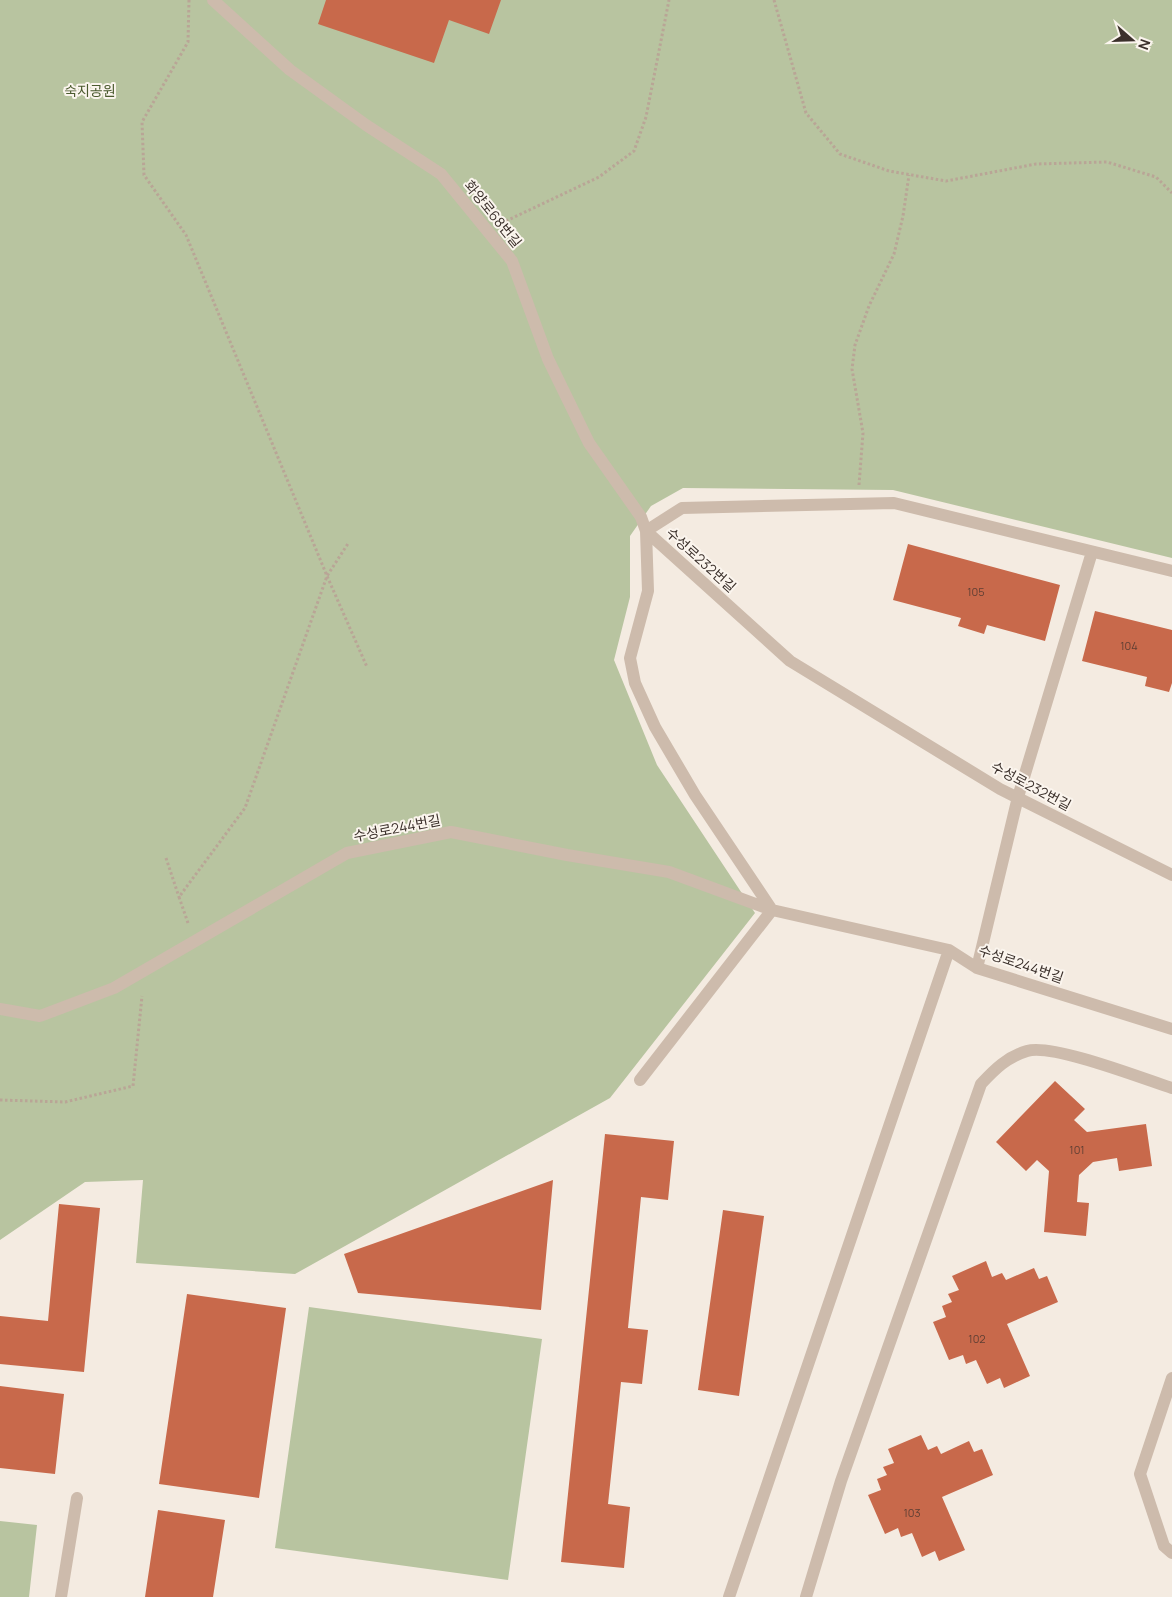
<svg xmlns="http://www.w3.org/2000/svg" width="1172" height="1597" font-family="Manrope,'Noto Sans KR',sans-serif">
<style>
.green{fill:#b8c4a0}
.building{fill:#c8694b}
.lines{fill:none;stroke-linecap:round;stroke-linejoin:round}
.path{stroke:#b9a596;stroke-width:3;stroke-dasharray:2.5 2.5;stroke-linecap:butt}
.lane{stroke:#cdbbac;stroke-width:12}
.street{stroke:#cdbbac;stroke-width:12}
.labels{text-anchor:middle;stroke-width:4;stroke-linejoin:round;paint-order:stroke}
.number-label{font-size:11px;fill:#5e3e33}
.park-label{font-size:14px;fill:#4a5a2e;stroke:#fbf5ee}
.street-label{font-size:14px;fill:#3b302b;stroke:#fbf5ee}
</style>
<rect width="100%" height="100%" fill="#f4ebe1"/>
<path class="green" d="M0 0H1172V558L893 490 683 488 651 506 630 536V597L614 660 657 765 755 913 610 1098 295 1274 136 1263 143 1180 85 1182 0 1240Z
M309 1307 542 1339 508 1580 275 1548Z
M0 1521 37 1525 29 1597H0Z"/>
<path class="building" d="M326 0H501L489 34 449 20 434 63 318 24Z
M908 544 1060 585 1045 641 987 625 984 634 958 626 961 618 893 600Z
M1095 611 1172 630V683L1169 692 1145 686 1147 677 1082 661Z
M1055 1081 1085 1109 1074 1120 1087 1132 1146 1124 1152 1166 1119 1171 1117 1158 1093 1162 1079 1175 1077 1202 1089 1203 1086 1236 1044 1232 1049 1171 1037 1160 1026 1171 996 1142Z
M605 1134 674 1141 668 1200 641 1197 628 1328 648 1330 642 1384 621 1382 608 1504 630 1507 624 1568 561 1562Z
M553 1180 541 1310 358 1293 344 1254Z
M59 1204 100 1208 84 1372 0 1364V1316L48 1321Z
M723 1210 764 1216 739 1396 698 1390Z
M986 1261 992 1277 1002 1273 1006 1280 1034 1268 1039 1279 1047 1276 1058 1302 1007 1324 1030 1376 1004 1388 1000 1378 987 1384 976 1360 966 1364 963 1355 949 1360 933 1322 946 1317 942 1306 952 1302 948 1294 959 1290 952 1276Z
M187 1294 286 1308 259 1498 159 1484Z
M0 1386 64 1394 55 1474 0 1468Z
M921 1435 928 1450 937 1446 941 1454 969 1441 974 1452 982 1449 993 1475 942 1497 965 1550 939 1561 935 1551 922 1557 912 1533 901 1537 898 1528 885 1534 868 1495 881 1490 877 1479 887 1475 883 1467 894 1463 888 1449Z
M158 1510 225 1520 213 1597H145Z"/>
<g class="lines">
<path class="path" d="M189 0 188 42 142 122 144 175 186 235 327 576 367 667
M774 0 806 113 840 154 889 171 946 181 1036 164 1107 162 1156 177 1172 193
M506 221 599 177 634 151 646 117 669 0
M859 485 863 433 852 369 855 345 869 306 894 254 903 216 909 175
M166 858 179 897
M188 923 179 897 245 808 327 576 349 542
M0 1100 65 1102 133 1086 142 996"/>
<path class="lane" d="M1172 1378 1140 1474 1164 1546 1172 1553
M61 1597 77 1498
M806 1597 841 1481 981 1084C995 1069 1007 1057 1027 1051 1052 1043 1144 1079 1172 1088"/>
<path class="street" d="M213 0 290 70 366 125 441 174 512 261 548 359 589 443 641 517 646 531 648 591 630 658 635 683 655 727 695 795 772 910 640 1080
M646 531 790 661 1000 789 1172 875
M646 531 682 508 894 503 1172 571
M977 968 1018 797 1092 552
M0 1009 40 1016 114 988 347 853 451 832 567 855 669 872 772 910 949 950 977 968 1172 1029
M729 1597 949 950"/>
</g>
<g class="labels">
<g class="number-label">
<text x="976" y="596">105</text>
<text x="1129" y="650">104</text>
<text x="1077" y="1154">101</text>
<text x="977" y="1343">102</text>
<text x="912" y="1517">103</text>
</g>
<g class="park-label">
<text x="90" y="96">숙지공원</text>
</g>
<g class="street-label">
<text transform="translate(493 214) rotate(51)" y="5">화양로68번길</text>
<text transform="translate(701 560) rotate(42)" y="5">수성로232번길</text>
<text transform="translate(1031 786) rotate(28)" y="5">수성로232번길</text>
<text transform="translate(397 828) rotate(-11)" y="5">수성로244번길</text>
<text transform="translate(1021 964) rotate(19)" y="5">수성로244번길</text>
</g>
</g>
<g transform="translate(1132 40) rotate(110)" stroke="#fbf5ee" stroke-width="4" paint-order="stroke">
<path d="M0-4L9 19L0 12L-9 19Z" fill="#3b302b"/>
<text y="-8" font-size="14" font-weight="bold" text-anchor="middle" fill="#3b302b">N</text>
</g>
</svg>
